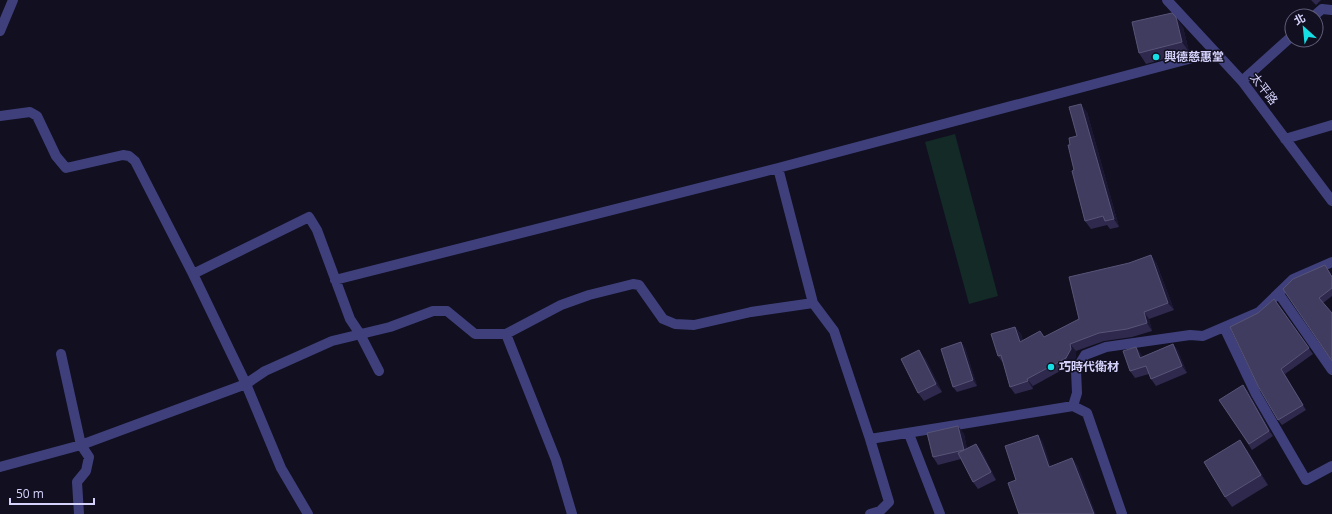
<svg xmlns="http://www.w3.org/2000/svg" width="1332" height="514" font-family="'Open Sans','Noto Sans TC',sans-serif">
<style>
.green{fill:#132a27}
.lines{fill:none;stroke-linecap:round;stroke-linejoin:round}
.minor{stroke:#3f407b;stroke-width:10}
.wall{fill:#2f2a4d}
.shaded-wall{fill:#1b1733}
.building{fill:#403c60;stroke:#585478}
.poi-dot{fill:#15dee4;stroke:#110f20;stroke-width:1.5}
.labels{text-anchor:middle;stroke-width:3;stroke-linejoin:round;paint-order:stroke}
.poi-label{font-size:12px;font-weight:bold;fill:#d5d3fb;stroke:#110f20;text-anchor:start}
.street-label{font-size:12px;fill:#d5d3fb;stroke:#110f20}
</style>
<rect width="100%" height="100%" fill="#110f20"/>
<path class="green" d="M955 134 998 296 969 304 925 142Z"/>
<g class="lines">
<path class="minor" d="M1167 0 1242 81 1332 201
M1314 16 1322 9 1332 10
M0 31 13 0
M1242 81 1292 36
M0 116 30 112 37 116 56 156 66 168 123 155 129 156 135 161 193 274 246 384 281 468 308 514
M1285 139 1332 125
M778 168 813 303 834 331 870 439 1073 406 1077 393 1076 370 1085 355 1106 347 1190 335 1203 336 1259 312 1293 279 1332 262
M193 274 309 217 317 230 350 319 360 334 379 371
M335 280 778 168 1215 52
M1279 294 1332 370
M1224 327 1256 394 1306 480 1332 466
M506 334 556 460 572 514
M61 354 81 445 89 457 86 471 77 482 79 514
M1073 406 1087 413 1122 514
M909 434 940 514
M870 439 889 502 880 511 870 514
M0 467 81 445 246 384 265 371 332 341 390 327 433 311H447L475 334H506L561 305 589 295 633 284 639 285 663 319 675 324 694 325 751 312 813 303"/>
</g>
<path class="wall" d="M1311 0H1321L1316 5Z
M1183 27 1189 52 1146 64 1139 53Z
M1087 112 1119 227 1110 229 1107 225 1091 229 1085 221 1074 170 1077 136Z
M1156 262 1174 310 1149 319 1152 331 1132 337 1104 341 1076 351V357L1071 365 1033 386V389L1015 394 1010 387 1003 363 998 356 1015 327 1021 334 1023 341 1045 337 1079 319Z
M1325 265 1332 276V296L1323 303 1283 289Z
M1274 299 1313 354 1285 374 1306 410 1282 425 1278 420 1258 313Z
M961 342 965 348 977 386 957 392 953 387Z
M1173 344 1178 351 1187 373 1156 386 1151 379 1149 374 1135 378 1130 371 1136 347 1141 354 1142 357Z
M925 358 942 392 924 401 918 393Z
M1247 390 1273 436 1252 450 1219 400Z
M958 426 964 434 967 449 976 444 982 452 996 480 978 489 973 482 961 459 938 465 933 457Z
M1247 450 1268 485 1232 507 1225 497Z"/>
<path class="shaded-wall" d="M1176 17 1183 27 1189 52 1182 42Z
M1081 104 1087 112 1119 227 1114 219Z
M1151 255 1156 262 1174 310 1168 303Z
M1144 312 1149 319 1152 331 1147 323Z
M1015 327 1021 334 1026 350 1020 342Z
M961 342 965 348 977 386 973 380Z
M1070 344 1076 351V357L1071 365 1066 358Z
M1173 344 1178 351 1187 373 1182 366Z
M1136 347 1141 354 1145 365 1140 358Z
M919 350 925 358 942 392 936 384Z
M1281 369 1285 374 1306 410 1303 405Z
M1027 379 1033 386V389L1028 381Z
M1243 385 1247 390 1273 436 1269 431Z
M958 426 964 434 969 458 964 450Z
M1038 435 1043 442 1054 475 1049 467Z
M1240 440 1247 450 1268 485 1261 475Z
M976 444 982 452 996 480 991 472Z
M1072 458 1078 466 1096 514H1094Z"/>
<path class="building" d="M1172 13 1176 17 1182 42 1139 53 1132 22Z
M1081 104 1114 219 1105 221 1103 216 1085 221 1072 171 1074 170 1068 145H1070L1069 138 1077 136 1069 107Z
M1151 255 1168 303 1144 312 1147 323 1127 329 1099 333 1070 344 1071 349 1066 358 1027 379 1028 381 1010 387 1001 355 998 356 991 334 1015 327 1020 342 1040 331 1044 337 1079 319 1069 277 1129 263Z
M1325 265 1332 277V288L1319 298 1332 313V361L1283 289 1293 279Z
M1274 299 1309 348 1281 369 1303 405 1278 420 1258 386 1230 327 1258 313Z
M961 342 973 380 953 387 941 349Z
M1173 344 1182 366 1151 379 1146 366 1130 371 1123 351 1136 347 1140 358Z
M919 350 936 384 918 393 901 359Z
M1243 385 1269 431 1249 444 1219 400Z
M958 426 964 450 933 457 927 433Z
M1038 435 1049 467 1072 458 1094 514H1019L1008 483 1016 480 1005 446Z
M1240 440 1261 475 1225 497 1204 462Z
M976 444 991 472 973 482 958 453Z"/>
<g class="poi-dot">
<circle cx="1156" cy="57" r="4"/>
<circle cx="1051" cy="367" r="4"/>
</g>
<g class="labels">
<g class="poi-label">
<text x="1164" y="61">興德慈惠堂</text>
<text x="1059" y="371">巧時代衛材</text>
</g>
<g class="street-label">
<text transform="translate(1264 89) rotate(52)" y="4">太平路</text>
</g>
</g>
<g transform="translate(1304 28) rotate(333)"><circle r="19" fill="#110f20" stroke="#5f5d78"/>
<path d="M0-3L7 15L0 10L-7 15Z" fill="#15dee4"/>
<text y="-6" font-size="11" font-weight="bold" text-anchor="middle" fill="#d5d3fb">北</text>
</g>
<path d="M10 498v6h84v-6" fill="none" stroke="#d5d3fb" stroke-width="2"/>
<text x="16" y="498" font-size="12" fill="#d5d3fb" stroke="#110f20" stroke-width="3" paint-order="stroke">50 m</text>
</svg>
